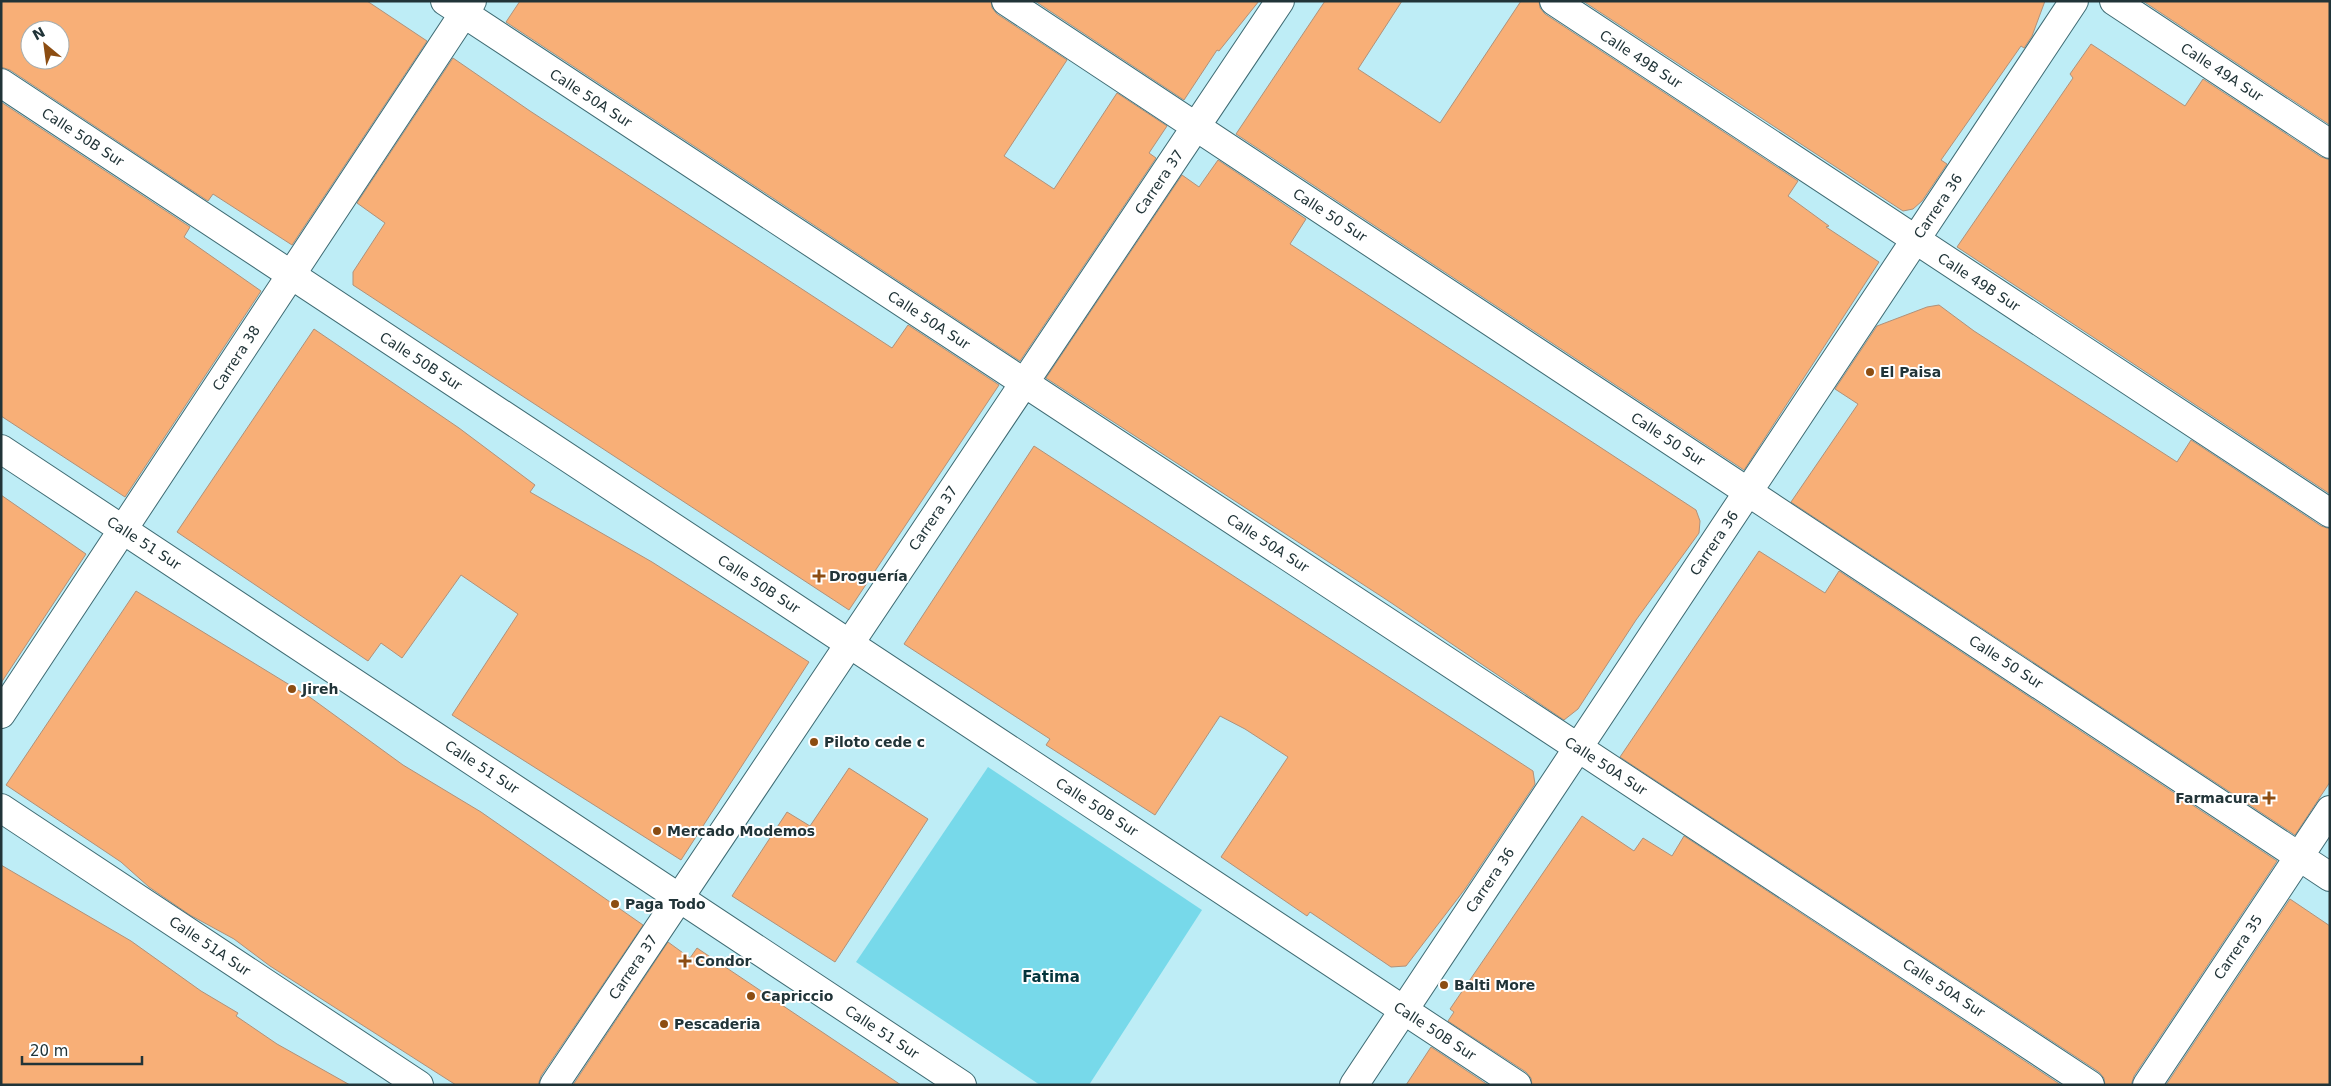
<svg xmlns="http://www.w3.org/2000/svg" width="2331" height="1086" font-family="'DejaVu Sans',sans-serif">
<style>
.green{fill:#77d9ea}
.building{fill:#f8af77;stroke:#b0917a;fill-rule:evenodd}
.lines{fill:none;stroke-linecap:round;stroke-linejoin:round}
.minor-casing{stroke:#3f6b73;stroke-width:30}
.secondary-casing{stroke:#3f6b73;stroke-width:30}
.minor{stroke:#fff;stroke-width:28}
.secondary{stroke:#fff;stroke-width:28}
.poi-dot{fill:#8c4d12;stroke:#fff;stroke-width:2}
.labels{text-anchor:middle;stroke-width:4;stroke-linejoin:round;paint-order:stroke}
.street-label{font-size:14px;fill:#213438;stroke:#fff}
.poi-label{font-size:14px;font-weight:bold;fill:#213438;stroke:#fff;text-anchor:start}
.neighbourhood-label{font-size:15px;font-weight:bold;fill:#04353c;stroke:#fff}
</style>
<rect width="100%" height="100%" fill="#beedf6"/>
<path class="green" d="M988 767 1202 910 1089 1085H1040L856 962Z"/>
<path class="building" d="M1 1H367L427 41 292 245 213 194 208 201 10 70 1 67ZM30 30H60V60H30Z
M520 1H991L992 8 997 14 1067 60 1004 156 1054 189 1117 93 1167 126 1149 153 1156 158 1020 361 506 22Z
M1035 1H1259L1219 51 1217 50 1184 100Z
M1325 1H1402L1358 69 1440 123 1521 1H1539L1540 8 1545 14 1798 181 1788 196 1829 226 1826 227 1879 262 1744 470 1236 134Z
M1583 1H2045L2032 36 2024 48 2021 46 1941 160 1947 164 1922 201 1913 209 1903 211Z
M2143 1H2330V125Z
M2091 44 2185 106 2203 79 2321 157 2330 160V494L1957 247 2073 78 2070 74Z
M453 58 530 111 892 348 908 325 999 385 849 610 353 285V272L385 223 357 203Z
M1 102 190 227 184 237 261 291 125 497 1 416Z
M1218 160 1306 219 1290 244 1696 510 1700 521 1699 533 1636 620 1578 709 1564 720 1390 602 1046 378 1182 175 1199 187Z
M1939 305 1974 331 2177 462 2191 440 2321 526 2330 529V782L2295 835 1791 502 1858 404 1835 389 1877 326 1927 307Z
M314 329 459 428 535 485 530 492 652 562 809 662 681 860 452 715 518 614 461 575 402 658 381 643 368 661 177 532Z
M1034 446 1533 771 1535 784 1465 889 1406 966 1391 967 1310 912 1307 916 1221 857 1288 757 1245 729 1220 716 1155 815 1046 745 1050 739 904 644Z
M1 495 86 554 1 683Z
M1759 551 1825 593 1839 571 2277 861 2134 1076 2131 1085H2105L2104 1078 2099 1072 1620 757Z
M136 591 311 698 403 765 481 812 643 925 541 1076 538 1085H456L270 966 234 939 190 915 149 887 121 862 6 785Z
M849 768 928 819 835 962 732 896 787 812 810 826Z
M1582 816 1634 851 1643 838 1672 856 1684 836 2061 1085H1532L1531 1078 1526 1072 1448 1021 1454 1012 1450 1009Z
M1 865 131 941 201 991 238 1013 236 1016 277 1044 350 1085H1Z
M2290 899 2330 926V1085H2166Z
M668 942 690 958 697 948 901 1085H573Z
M1431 1047 1488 1085H1406Z"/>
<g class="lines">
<g class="minor-casing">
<path id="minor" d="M445 1 2090 1085
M1006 1 2330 877
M1554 1 2330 513
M2114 1 2330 144
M1 714 472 1
M1 808 419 1085
M554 1085 1280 1
M1354 1085 2074 1
M2147 1085 2330 810"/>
</g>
<g class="secondary-casing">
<path id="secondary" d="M1 83 1517 1085
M1 449 962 1085"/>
</g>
<use href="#minor" class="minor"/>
<use href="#secondary" class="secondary"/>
</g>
<g class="poi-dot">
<circle cx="1870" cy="372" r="5"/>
<path d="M816.5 568.5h5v5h5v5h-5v5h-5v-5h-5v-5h5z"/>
<circle cx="292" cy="689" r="5"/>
<circle cx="814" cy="742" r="5"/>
<path d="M2266.5 790.5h5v5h5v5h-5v5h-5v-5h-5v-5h5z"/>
<circle cx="657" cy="831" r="5"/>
<circle cx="615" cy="904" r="5"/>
<path d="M682.5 953.5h5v5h5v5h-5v5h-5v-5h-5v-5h5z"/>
<circle cx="1444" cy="985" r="5"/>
<circle cx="751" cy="996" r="5"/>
<circle cx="664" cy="1024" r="5"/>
</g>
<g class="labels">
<g class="street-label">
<text transform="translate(1641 59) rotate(33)" y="5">Calle 49B Sur</text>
<text transform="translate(2222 72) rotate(33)" y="5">Calle 49A Sur</text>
<text transform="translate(591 98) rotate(33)" y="5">Calle 50A Sur</text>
<text transform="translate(83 137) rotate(33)" y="5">Calle 50B Sur</text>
<text transform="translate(1159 182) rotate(-56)" y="5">Carrera 37</text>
<text transform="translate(1938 206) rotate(-56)" y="5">Carrera 36</text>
<text transform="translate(1330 215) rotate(33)" y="5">Calle 50 Sur</text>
<text transform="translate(1979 282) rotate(33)" y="5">Calle 49B Sur</text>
<text transform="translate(929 320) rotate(33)" y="5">Calle 50A Sur</text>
<text transform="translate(236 358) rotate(-57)" y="5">Carrera 38</text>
<text transform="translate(421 361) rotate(33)" y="5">Calle 50B Sur</text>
<text transform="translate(1668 439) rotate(33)" y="5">Calle 50 Sur</text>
<text transform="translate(933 518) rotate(-56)" y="5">Carrera 37</text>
<text transform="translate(144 543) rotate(33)" y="5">Calle 51 Sur</text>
<text transform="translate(1268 543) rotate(33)" y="5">Calle 50A Sur</text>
<text transform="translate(1714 543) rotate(-56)" y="5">Carrera 36</text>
<text transform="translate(759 584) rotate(33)" y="5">Calle 50B Sur</text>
<text transform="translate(2006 662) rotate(33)" y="5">Calle 50 Sur</text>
<text transform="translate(1606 766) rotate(33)" y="5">Calle 50A Sur</text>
<text transform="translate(482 767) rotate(33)" y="5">Calle 51 Sur</text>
<text transform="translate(1097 807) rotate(33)" y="5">Calle 50B Sur</text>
<text transform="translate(1490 880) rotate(-56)" y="5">Carrera 36</text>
<text transform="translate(210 946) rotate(34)" y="5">Calle 51A Sur</text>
<text transform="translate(2238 947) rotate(-56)" y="5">Carrera 35</text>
<text transform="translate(633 967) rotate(-56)" y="5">Carrera 37</text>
<text transform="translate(1944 988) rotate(33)" y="5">Calle 50A Sur</text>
<text transform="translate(1435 1031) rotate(33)" y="5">Calle 50B Sur</text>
<text transform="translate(882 1032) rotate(33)" y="5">Calle 51 Sur</text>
</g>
<g class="poi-label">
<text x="1880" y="377">El Paisa</text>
<text x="829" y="581">Droguería</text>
<text x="302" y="694">Jireh</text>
<text x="824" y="747">Piloto cede c</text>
<text x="2259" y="803" text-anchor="end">Farmacura</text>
<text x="667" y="836">Mercado Modemos</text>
<text x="625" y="909">Paga Todo</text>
<text x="695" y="966">Condor</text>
<text x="1454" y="990">Balti More</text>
<text x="761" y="1001">Capriccio</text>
<text x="674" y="1029">Pescaderia</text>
</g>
<g class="neighbourhood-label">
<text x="1051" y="982">Fatima</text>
</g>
</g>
<rect width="2331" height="1086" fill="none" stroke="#213438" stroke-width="5"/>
<g transform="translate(45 45) rotate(331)"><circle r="24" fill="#ffffff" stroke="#a6aeaf"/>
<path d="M0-4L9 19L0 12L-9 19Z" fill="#8c4d12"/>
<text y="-8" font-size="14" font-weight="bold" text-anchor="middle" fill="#213438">N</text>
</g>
<path d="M22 1056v8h120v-8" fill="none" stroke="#213438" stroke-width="2.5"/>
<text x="30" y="1056" font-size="15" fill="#213438" stroke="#ffffff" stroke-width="4" paint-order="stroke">20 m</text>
</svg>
